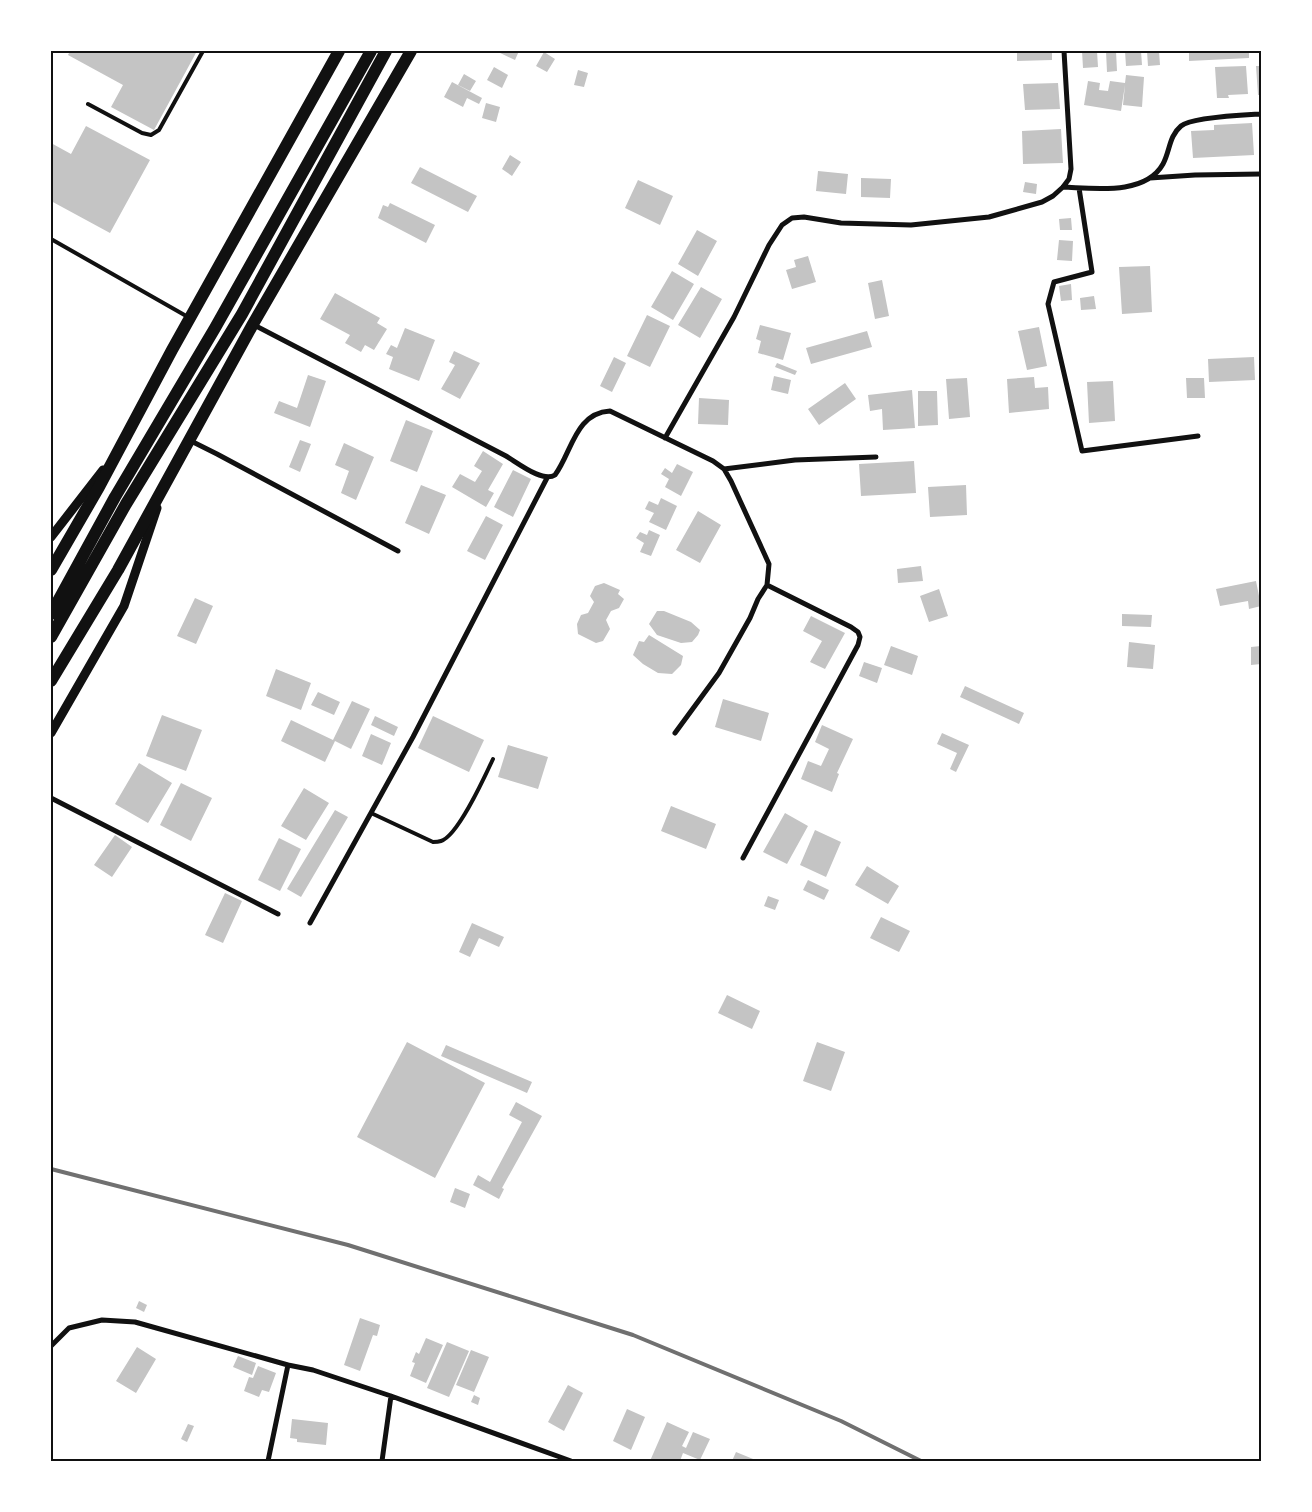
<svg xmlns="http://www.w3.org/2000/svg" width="1312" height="1512" font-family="'Golos Text',sans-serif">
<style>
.building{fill:#c4c4c4}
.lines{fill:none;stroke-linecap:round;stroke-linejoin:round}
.service{stroke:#111;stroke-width:4}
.minor{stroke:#111;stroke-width:5}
.tertiary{stroke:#111;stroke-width:9}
.trunk{stroke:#111;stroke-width:12}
.rail{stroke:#707070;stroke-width:4}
.neatline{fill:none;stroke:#111;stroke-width:2}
</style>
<rect width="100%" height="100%" fill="#fff"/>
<path class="building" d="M70 51H197L154 130 111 107 123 85 68 55Z
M496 51H519L515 60Z
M1017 51H1052V60L1017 61Z
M1082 51H1097L1098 67 1083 68Z
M1106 51H1116L1117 71 1107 72Z
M1125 51H1141L1142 65 1126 66Z
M1147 51H1159L1160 65 1148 66Z
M1189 51H1249V58L1189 61Z
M544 52 555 59 547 72 536 66Z
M1246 66 1248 94 1228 95 1229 98H1217L1215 67Z
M1256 66H1261V95H1258Z
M494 67 508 75 502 88 487 80Z
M578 70 588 73 584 87 574 85Z
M464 74 476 81 470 91 458 85Z
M1126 75 1144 77 1142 107 1123 105 1125 85 1121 111 1084 105 1088 81 1100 83 1099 90 1108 91 1110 81 1125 83Z
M452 82 482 98 479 104 467 98 463 107 444 97Z
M1058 83 1060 109 1025 110 1023 84Z
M486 103 500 107 496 122 482 118Z
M1252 123 1254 155 1193 158 1191 131 1214 130V125Z
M86 126 150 160 110 233 51 201V143L71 154Z
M1061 129 1063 163 1023 164 1022 131Z
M510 155 521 162 512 176 502 169Z
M420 167 477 196 468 212 411 183Z
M818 171 848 174 846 194 816 191Z
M861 178 891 179 890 198 861 197Z
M638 180 673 196 660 225 625 208Z
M1025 182 1037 184 1036 194 1023 192Z
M390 203 435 225 426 243 378 218 383 205 388 207Z
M1071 218 1072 230H1060L1059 219Z
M697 230 717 241 698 276 678 264Z
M1059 240 1073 241 1072 261 1057 260Z
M808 256 816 282 792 289 786 270 796 267 794 260Z
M1150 266 1152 312 1122 314 1119 267Z
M672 271 694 284 673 320 651 307Z
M882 280 889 316 875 319 868 283Z
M1071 284 1072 300 1061 301 1059 286Z
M701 287 722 299 700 338 678 325Z
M335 293 380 318 377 323 387 329 374 350 365 345 361 352 345 343 350 335 320 319Z
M1094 296 1096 309 1081 310 1080 298Z
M647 315 670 326 650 367 627 356Z
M760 325 791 333 783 360 758 353 761 341 756 339Z
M1039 327 1047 366 1027 370 1018 331Z
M405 328 435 340 419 381 389 369 393 357 386 354 391 345 397 348Z
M867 331 872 347 811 364 806 348Z
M454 351 480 363 460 399 441 389 455 365 449 362Z
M614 357 626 363 612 392 600 386Z
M1254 357 1255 380 1209 382 1208 359Z
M777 363 797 371 795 375 775 367Z
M308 375 326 381 310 427 274 413 279 401 297 408Z
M774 376 791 380 788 394 771 390Z
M1034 377 1035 388 1048 387 1049 409 1009 413 1007 379Z
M967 378 970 417 949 419 946 379Z
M1186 378H1204L1205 398H1187Z
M1113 381 1115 421 1089 423 1087 382Z
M845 383 856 399 819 425 808 409Z
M912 390 915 428 883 430 882 409 870 411 868 395Z
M918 391H937L938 425 918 426Z
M699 398 729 400 728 425 698 424Z
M406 420 433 431 417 472 390 461Z
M300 440 311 444 300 472 289 467Z
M344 443 374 457 356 500 341 493 349 471 335 465Z
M483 451 503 464 488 490 494 493 486 507 452 487 460 474 475 482 482 471 474 466Z
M914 461 916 493 861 496 859 464Z
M677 464 693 472 681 496 665 487 669 479 661 474 665 468 672 473Z
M513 470 531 479 513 517 494 507Z
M421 485 446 495 429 534 405 523Z
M966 485 967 515 930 517 928 487Z
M661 498 677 506 666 530 649 522 654 513 645 509 649 501 658 505Z
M698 511 721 525 700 563 676 550Z
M486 516 503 525 485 560 467 551Z
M649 530 660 535 651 556 640 552 644 543 636 538 640 532 647 535Z
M921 566 923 581 898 583 897 569Z
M1256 581 1261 606 1249 609 1248 601 1220 606 1216 589Z
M604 583 620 590 618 594 624 599 619 608 611 611 606 620 610 629 603 641 596 643 578 634 577 624 581 615 588 613 594 602 590 596 595 586Z
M939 589 948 616 929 622 920 596Z
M195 598 213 606 196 644 177 636Z
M657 611H664L691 622 700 630 698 635 692 642 681 643 657 635 649 624Z
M1122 614 1152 615 1151 627 1122 626Z
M811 616 845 633 825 669 810 662 822 641 803 631Z
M649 635 683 656 681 665 672 674 658 673 643 664 633 655 639 641 644 642Z
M1129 642 1155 645 1153 669 1127 667Z
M891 646 918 656 912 675 884 665Z
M1261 646V664L1251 665V647Z
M864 662 882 668 877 683 859 676Z
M276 669 311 683 301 710 266 696Z
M965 686 1024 713 1019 724 960 697Z
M318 692 340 702 334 715 311 705Z
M723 699 769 713 761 741 715 727Z
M352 701 370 709 351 749 335 741 325 762 281 741 291 720 333 740Z
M162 715 202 730 186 771 146 756Z
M375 716 398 727 394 736 371 725Z
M433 716 484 740 469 772 418 748Z
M822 725 853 739 837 773 839 774 832 792 801 779 808 761 821 766 829 749 815 742Z
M942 733 969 745 956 772 950 769 957 753 937 744Z
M371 734 391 743 382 765 362 756Z
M508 745 548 757 538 789 498 777Z
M139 763 172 783 148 823 115 804Z
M181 783 212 798 191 841 160 825Z
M304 788 329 803 306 840 281 826Z
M671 806 716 824 706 849 661 831Z
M335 810 348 817 301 897 287 889Z
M785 813 808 826 787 864 763 852Z
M815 830 841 842 826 877 800 865Z
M115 835 132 847 112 877 94 865Z
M279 838 301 849 280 891 258 880Z
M867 866 899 886 888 904 855 885Z
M808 880 829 890 824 900 803 890Z
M225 893 242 901 223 943 205 935Z
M768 896 779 900 775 910 764 906Z
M881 917 910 931 899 952 870 938Z
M472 923 504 937 499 947 479 938 470 957 459 952Z
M727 995 760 1011 752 1029 718 1013Z
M407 1042 485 1083 435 1178 357 1137Z
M817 1042 845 1052 831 1091 803 1081Z
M446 1045 532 1082 527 1093 441 1056Z
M516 1102 542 1116 502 1188 504 1189 499 1199 473 1185 478 1175 490 1182 522 1122 509 1115Z
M455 1188 470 1194 465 1208 450 1202Z
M139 1301 147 1305 144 1312 136 1308Z
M360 1318 380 1325 377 1336 373 1335 360 1371 344 1365Z
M426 1338 443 1345 426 1383 410 1376 415 1363 412 1362 416 1352 419 1354Z
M447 1342 469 1351 449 1397 427 1388Z
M137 1347 156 1359 136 1393 116 1381Z
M471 1350 489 1357 474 1392 456 1385Z
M238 1356 256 1363 252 1375 233 1367Z
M258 1366 276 1373 269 1392 262 1390 259 1397 244 1391 249 1377 253 1378Z
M568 1385 583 1393 564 1431 548 1422Z
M474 1395 480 1398 478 1405 471 1402Z
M627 1409 645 1417 631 1450 613 1441Z
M292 1419 328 1423 326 1445 297 1442V1439L290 1438Z
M667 1422 689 1432 682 1446 686 1448 693 1432 710 1439 700 1460 683 1453 680 1461H650Z
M188 1424 194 1426 187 1442 181 1439Z
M736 1452 758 1461H732Z"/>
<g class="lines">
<path class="service" d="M88 104 142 133 151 135 159 130 203 51
M51 239 188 317
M371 813 433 842C435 842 438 842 441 841 458 836 485 776 493 759"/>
<path class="minor" d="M1150 178 1195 175 1261 174
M1063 187C1093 188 1145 196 1163 164 1170 151 1169 136 1181 126 1192 117 1245 115 1261 114
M1079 188 1092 272 1054 282 1048 304 1082 451 1198 436
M254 325 506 456C518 463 543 483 555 475 572 452 575 413 610 411L713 461 724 469 731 481 769 564 767 585 758 599 750 618 719 673 675 733
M665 438 734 317 769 245 782 225 792 218 804 217 841 223 911 225 989 217 1042 202 1053 196 1063 187 1069 179 1071 169 1064 51
M189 440 217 454 398 551
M724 469 795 460 876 457
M51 798 278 914
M743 858 858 645 860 637 858 632 851 627 767 585
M310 923 413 737 547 478
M51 1346 69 1328 102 1320 135 1322 288 1365
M268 1461 288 1365 313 1370 391 1396 571 1461
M382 1461 391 1396"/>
<path class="tertiary" d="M51 537 103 470
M51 733 124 606 157 508"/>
<path class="trunk" d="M51 570 99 487 172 350 339 51
M51 614 115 497 215 328 371 51
M51 637 126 504 242 314 386 51
M51 681 118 570 253 324 411 51"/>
<path class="rail" d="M51 1169 348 1245 633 1335 841 1421 921 1461"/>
</g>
<rect width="1312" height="1512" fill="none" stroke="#ffffff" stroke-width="105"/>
<rect x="52" y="52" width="1208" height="1408" class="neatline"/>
</svg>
